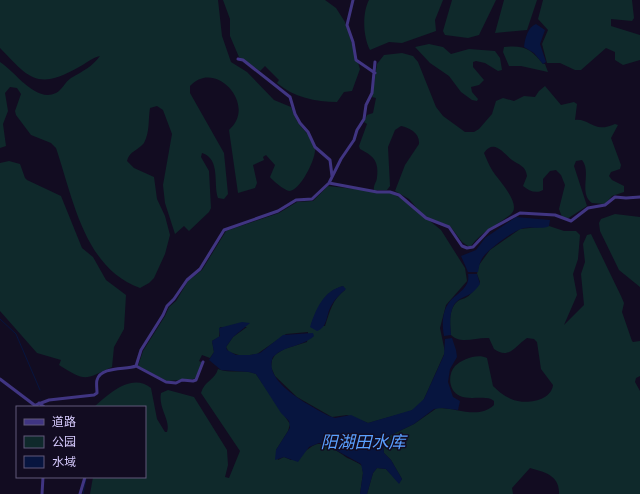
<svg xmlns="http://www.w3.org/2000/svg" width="640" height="494" font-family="Jost,'Noto Sans SC',sans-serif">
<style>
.green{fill:#0f292b;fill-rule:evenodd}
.water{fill:#07153f}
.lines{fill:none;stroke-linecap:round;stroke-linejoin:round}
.stream{stroke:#07153f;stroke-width:1}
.minor{stroke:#403582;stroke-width:3}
.labels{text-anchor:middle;stroke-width:3;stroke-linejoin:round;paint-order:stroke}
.water-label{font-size:17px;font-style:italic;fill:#5aa0ff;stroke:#120c21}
</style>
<rect width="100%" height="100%" fill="#120c21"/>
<path class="green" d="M0 0H218L222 36 231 62 247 72 274 100 291 107C293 111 294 116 297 121 302 130 314 137 315 149 316 159 300 191 289 191 284 190 272 180 270 177L275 165 266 155 263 157 264 160 253 165 257 183 255 188 238 193 229 130C258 105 215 58 190 86V93L224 153 228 194 224 199 218 198C213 184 221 159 202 153L201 157 209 171 211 208 209 212 189 231 184 226 175 234 165 203 163 185 172 134 163 110 157 106 150 108C148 120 150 132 144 143 139 150 129 151 127 161L134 168 154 177 157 199 165 216 170 235 165 254 154 278 149 283 140 288C84 268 73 198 56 148L51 143 31 135 16 115 15 111 21 94 17 88 10 87 5 93 8 111 3 124 6 146 0 148V62C15 71 35 103 56 93 62 90 65 82 71 78 83 71 92 67 100 56 93 57 85 64 79 67 37 91 29 78 0 48Z
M223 0H325L336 8 345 22 360 69 352 91 344 92 337 102C316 102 293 97 277 83L279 80 265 66 260 71 239 57 230 36V19Z
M369 0H443L435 20 436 31 402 43 389 42 370 50C363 37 362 13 369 0Z
M452 0H496L479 35 468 38 445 35 443 31Z
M504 0H537L527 30 495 33Z
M543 0H632L634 18 632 21 611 19V26L640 35V60L623 65 615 60V52L606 48 581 70H575L560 63H547L542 44 548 30 538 19Z
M429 44 443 47 451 54 469 49 495 51 500 58 502 70 498 71 485 63 476 61 473 62V67L484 80 479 85 471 87 472 92 478 99 477 101 472 100 461 92 449 76 430 63 415 47Z
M504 47C525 45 531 49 543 64H545L548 72 521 66H509L503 52Z
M402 53 413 56 418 62 436 107 443 116 465 132H474L479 129 492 114 496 101 503 98 514 101 524 96 535 97 539 91 545 86 561 105 574 102 577 104 575 120C590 118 593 134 615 124L618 125 611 138 621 165 620 169 611 172 609 176 612 180 624 186V192L612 196 605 204 592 203C578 193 592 172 582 160L576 161 574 166 587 206 567 219 562 217 559 209 565 185 561 175 556 170 550 171 543 179V190C536 194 529 191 523 186L527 176C526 166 519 165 512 160 504 154 494 138 484 153 486 158 489 165 492 170 497 179 524 205 510 215 496 226 483 230 471 246H468L462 242 450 226 429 218 420 212 409 199 395 191 405 165 419 144C420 133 410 128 401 126L395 130 388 147 390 186 387 190H374C373 185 377 182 377 177 379 160 373 156 360 149L359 146 367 124 364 122 367 115 373 113 376 98 372 97 377 64 384 55Z
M9 161 20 164 25 178 27 180 61 196 82 248 93 257 106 280 126 295 124 329 114 347 112 367C84 380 86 382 59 365L61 360 37 353 0 311V163Z
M328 186 391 193 404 200 441 230 465 268 467 281 446 305 440 328 445 352 424 399 421 404 411 411 368 423 347 415 332 417 297 397 275 376 271 367 272 360 275 355 284 349 307 342 308 332 286 334 257 354 242 356 229 352 226 347 233 337 247 327H220L219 337 212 341 214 352 210 358 202 355 199 361 203 363 196 378 193 379 167 381 138 366 143 351 165 316 169 307 176 301 188 281 202 270 226 231 279 213 297 202 313 201ZM343 286 345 290C332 300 330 311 325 326L311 325C318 308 323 292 343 286Z
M615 214 640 217V287L619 270 600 231 599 223 601 219Z
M549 226 564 231H576L580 235 578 259 573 274 577 295 564 325 584 305 581 274 585 262 583 244 587 235 591 234 621 296 624 303 622 312 632 341 633 342 640 341V376L636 378 635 382 640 391V494H559C560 475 544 472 530 468L512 488 513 494H367L373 473 377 468 386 469 399 483 402 479 391 460 384 453 383 442 391 435 414 424 437 408C456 407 478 420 494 405V401L491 399C481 396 469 400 460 396 449 392 447 375 455 366 462 359 478 353 487 358L493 386C498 391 504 396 511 399 524 405 551 402 553 385L541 369 537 342 534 339 527 338C515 346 509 360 494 349L489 338C476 337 461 345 451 335 450 324 448 309 458 301 461 299 464 299 467 297 472 294 476 287 480 282L477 274 479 265 490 250 520 229Z
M218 369C230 374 244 369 256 374L290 424 288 431 276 450 278 460 284 457 291 460C317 447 312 434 343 455 349 460 357 461 362 466L363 473 360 494H90L93 477H145V407H94C108 395 131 372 151 388L157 419 165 432H167C171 420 158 408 161 393L168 390 194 397 227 450 228 465 225 477 229 478 240 451 201 393C204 381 215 380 218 369Z"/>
<path class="water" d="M536 24 545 30 540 44 546 62 543 64 534 53 524 47C525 38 528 27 536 24Z
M516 217 550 220 549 226C542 230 532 226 524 228 514 230 489 249 483 257 480 261 479 266 478 272H468L461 256 476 250 485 238Z
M468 274H477L480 284C473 294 470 294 460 299 448 306 450 324 451 335L444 336C442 326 442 313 448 304 454 294 471 289 468 274Z
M343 286 346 289C340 294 335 299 331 306 326 315 328 327 317 331L310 327C316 309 323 291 343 286Z
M242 322 250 323 233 337 226 347 227 350 236 355H250L260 353 283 335 313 333 314 336C302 347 285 345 273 357 262 382 311 406 329 416L335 418 351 415 368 423 412 410 424 399 444 355 445 339 452 338 456 350 457 357 450 369 448 382 453 397 460 401 458 410 442 408 434 409 414 424 391 435 383 442 384 453 391 460 402 479 399 484 386 469 377 468 373 473 367 494H360L363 473 361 464 325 444 319 443 309 447 298 462 284 457 275 460 276 450 290 428 289 421 281 413 256 374 249 372 221 370 209 360 214 352 212 341 220 336 219 328Z"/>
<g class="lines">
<path class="stream" d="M0 319 16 334 40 390
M44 405 46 407
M83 494 86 479"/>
<path class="minor" d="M353 0 347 25 353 42 356 60 375 73
M238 59 243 60 290 97 295 114 300 123 308 132 315 147 330 160 332 176
M329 183 377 192H390L399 195 426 218 449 227 462 246 467 248 473 247 489 230 520 213 555 215 571 221 588 208 605 205 615 197 626 198 640 197
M136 366 166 382 176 383 182 380 193 381 196 380 203 362
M0 379 37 407
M39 403 44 407
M36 405 49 400 94 395 97 393C97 389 96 383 97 380 101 366 126 370 136 366L141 350 163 315 167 306 174 299 187 280 200 269 224 230 278 211 296 200 312 199 329 183 341 159 354 140 357 130 364 119 366 105 372 93 375 62
M42 494 43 477
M80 494 85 477"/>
</g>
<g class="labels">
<g class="water-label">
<text x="363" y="448">阳湖田水库</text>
</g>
</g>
<rect x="16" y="406" width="130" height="72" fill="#120c21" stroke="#61597a"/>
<rect x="24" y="419" width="20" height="6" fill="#403582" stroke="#61597a"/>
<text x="52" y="426" font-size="12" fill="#d8ccff">道路</text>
<rect x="24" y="436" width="20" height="12" fill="#0f292b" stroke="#61597a"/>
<text x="52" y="446" font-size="12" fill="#d8ccff">公园</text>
<rect x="24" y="456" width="20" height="12" fill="#07153f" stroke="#61597a"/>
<text x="52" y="466" font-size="12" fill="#d8ccff">水域</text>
</svg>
